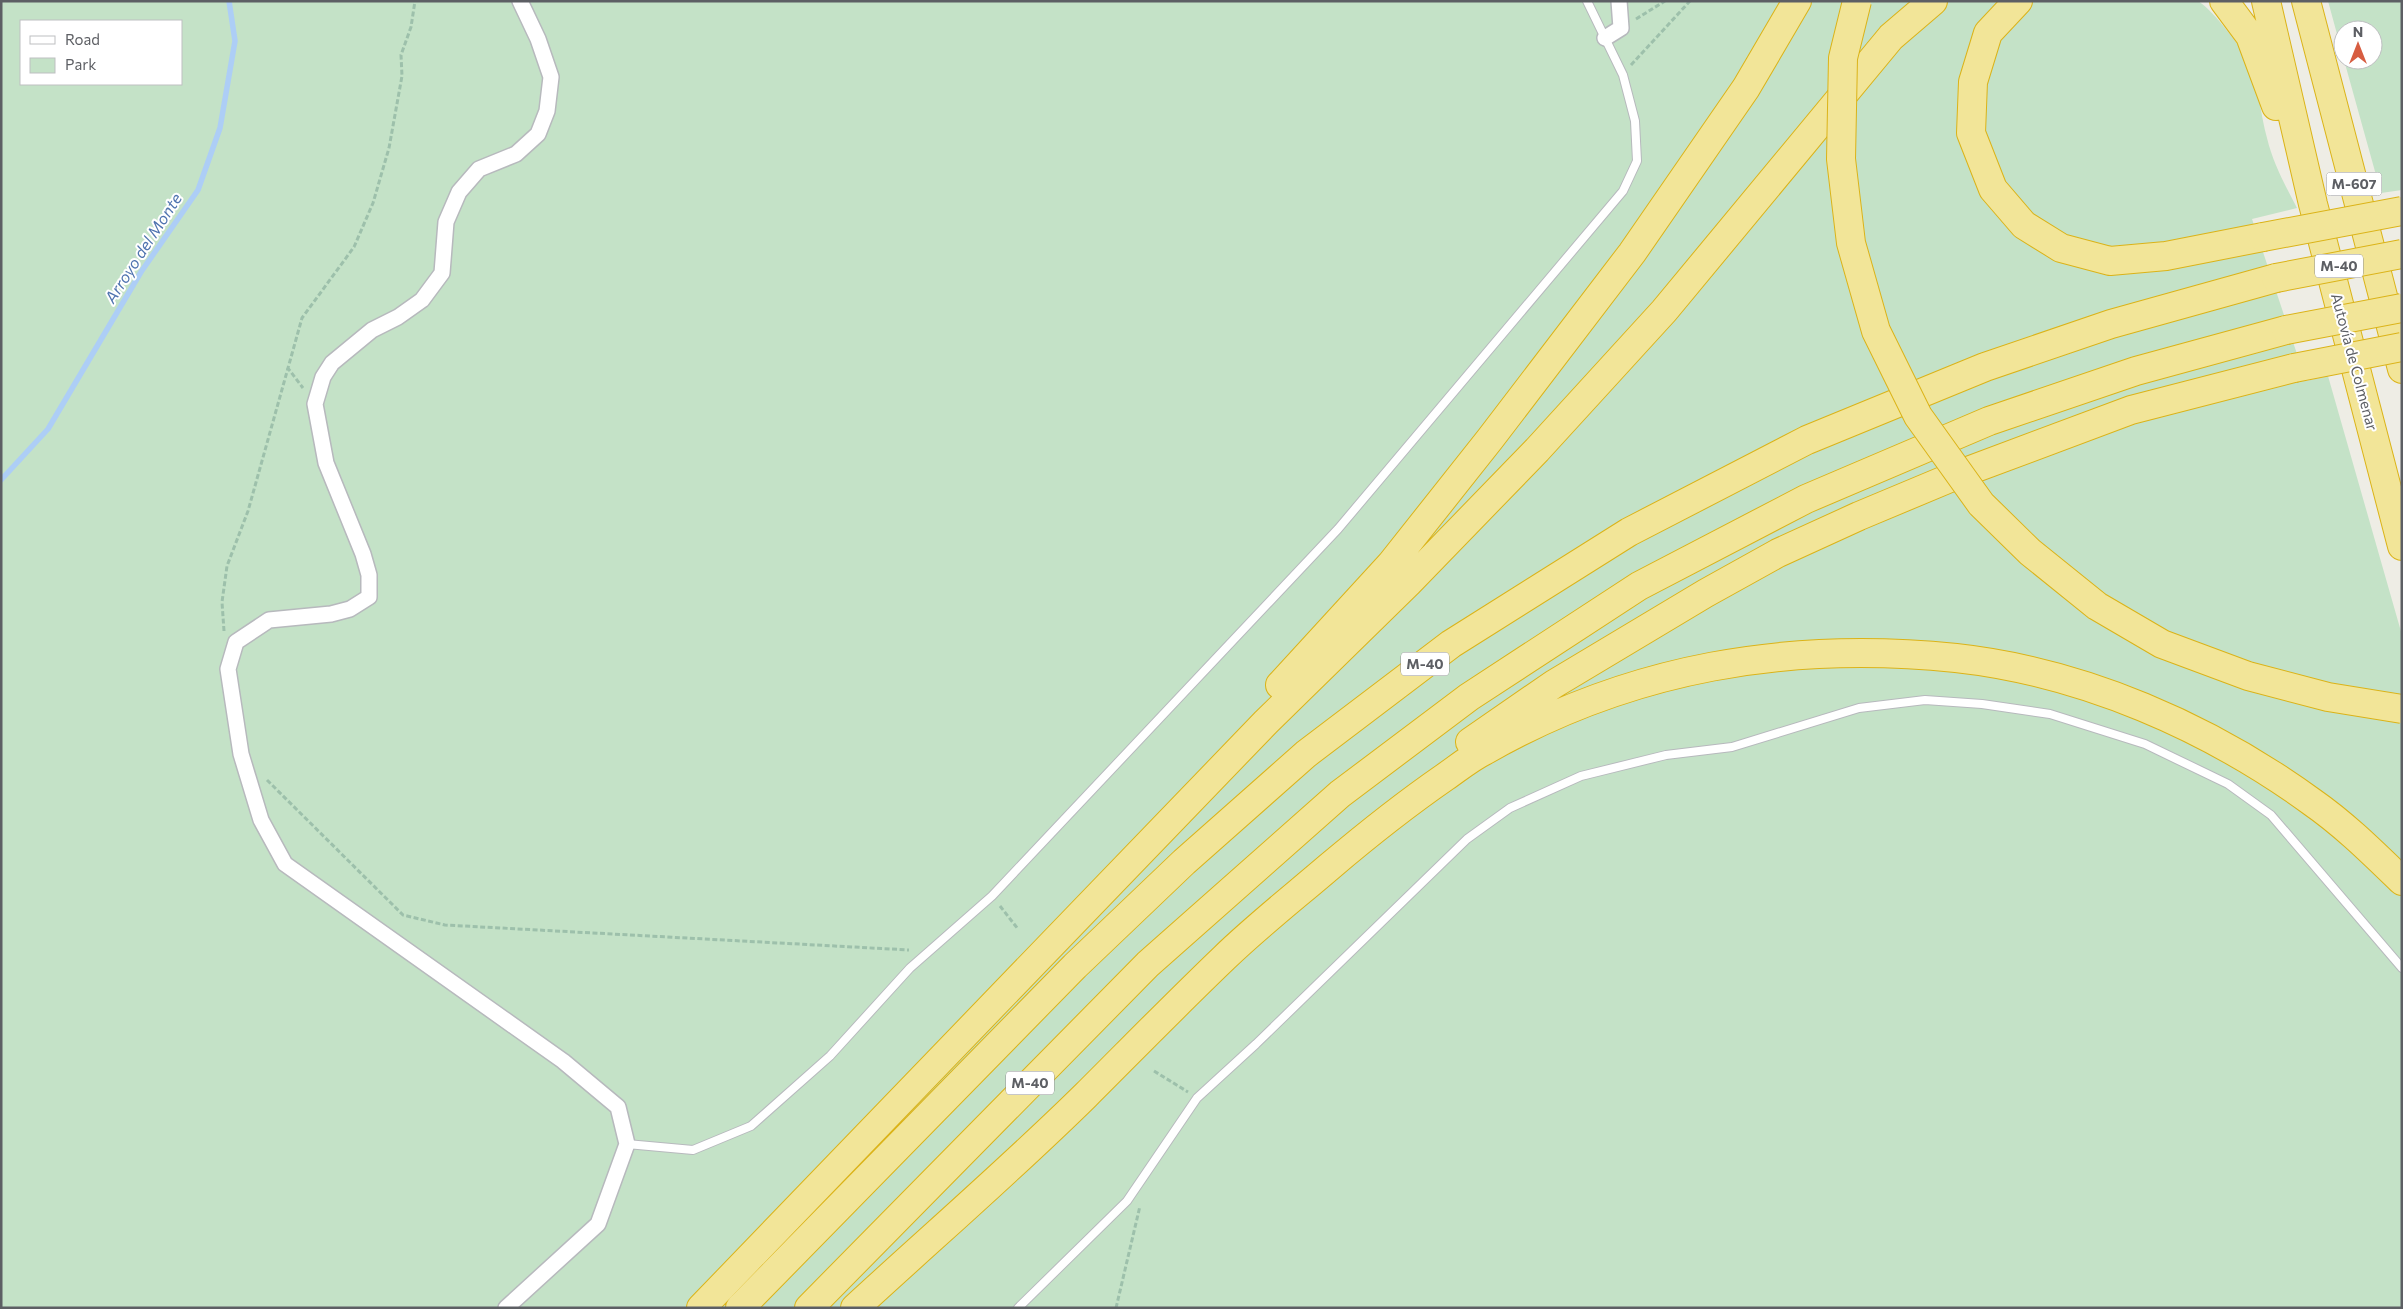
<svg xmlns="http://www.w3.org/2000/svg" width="2403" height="1309" font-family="Commissioner,sans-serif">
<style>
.green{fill:#c4e2c7;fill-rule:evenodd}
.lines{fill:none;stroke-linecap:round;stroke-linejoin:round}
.stream{stroke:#adcef6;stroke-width:5.5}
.service-casing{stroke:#b7b9bd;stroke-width:10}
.minor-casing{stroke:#b7b9bd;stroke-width:18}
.motorway-casing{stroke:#dbb318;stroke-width:30}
.path{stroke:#9dc0ab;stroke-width:3;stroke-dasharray:5 2.5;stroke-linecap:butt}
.service{stroke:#fff;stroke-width:8}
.minor{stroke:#fff;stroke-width:15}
.motorway{stroke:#f2e598;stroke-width:28}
.motorway-bridge-casing{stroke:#dbb318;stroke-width:30;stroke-linecap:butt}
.motorway-bridge{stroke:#f2e598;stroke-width:28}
.labels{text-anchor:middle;stroke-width:4;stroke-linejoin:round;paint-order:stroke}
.shield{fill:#fff;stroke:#8e8f92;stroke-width:1}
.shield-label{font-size:14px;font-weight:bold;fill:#5d5f64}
.street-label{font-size:15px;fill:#5d5f64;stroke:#fff}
.water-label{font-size:16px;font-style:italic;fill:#4f73af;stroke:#fff}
</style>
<rect width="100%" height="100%" fill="#eeede5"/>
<path class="green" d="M1 1H2198C2214 11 2246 52 2252 70 2259 92 2261 116 2267 138 2273 163 2285 185 2297 208L2252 219 2306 381 2328 376 2402 635V1308H1ZM21 21H181V84H21Z
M2328 1H2402V190L2381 193 2344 60H2373V30H2343V56Z"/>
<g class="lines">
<path class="stream" d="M1 480 48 429 141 272 198 190 220 128 235 41 229 1"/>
<g class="service-casing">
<path id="service" d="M627 1144 693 1150 751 1126 830 1056 910 968 992 896 1338 529 1623 191 1637 161 1635 121 1623 75 1587 1
M1018 1308 1127 1201 1197 1098 1256 1044 1467 839 1510 808 1581 776 1666 755 1732 747 1859 708 1925 700 1982 704 2050 714 2145 744 2228 784 2271 815 2402 968"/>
</g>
<g class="minor-casing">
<path id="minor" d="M1605 38 1621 28 1619 1
M506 1308 598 1224 627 1144 618 1107 563 1061 285 864 261 820 241 754 228 669 236 642 269 620 331 614 350 609 369 597V575L363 554 326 463 315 404 323 377 332 363 372 330 398 317 422 300 442 273 446 222 459 192 479 169 516 154 538 134 547 111 551 77 538 39 520 1"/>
</g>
<g class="motorway-casing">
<path id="motorway" d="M2018 1 1988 33 1973 82 1971 133 1993 189 2024 225 2061 248 2110 261 2166 256 2263 237
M2224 1 2250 36 2276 106
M2266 1 2313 204 2402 546
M2306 1 2402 369
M1280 685 1391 564 1490 439 1632 253 1746 88 1797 1
M1470 742 1554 684 1706 593 1778 553 1859 516 1957 475 2131 410 2294 368
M701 1308 1266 722 1408 583 1537 450 1664 311 1891 37 1933 1
M740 1308 1075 966 1184 862 1306 754 1451 644 1629 532 1807 440 1985 367 2111 324 2276 278
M809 1308 1148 964 1340 794 1469 697 1639 586 1806 499 1989 421 2136 371 2286 330
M855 1308C932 1237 1012 1168 1086 1095 1132 1049 1177 1003 1224 958 1257 926 1294 897 1329 867 1368 834 1403 806 1445 777 1458 768 1470 758 1484 751 1631 667 1788 641 1956 658 2083 672 2209 727 2312 802 2345 825 2373 853 2402 881"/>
</g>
<path class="path" d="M1636 19 1665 1
M1631 65 1690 1
M287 367 303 388
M224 631 222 602 227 566 248 511 302 318 354 247 373 203 389 148 402 76 401 55 411 27 415 1
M267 780 403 915 445 925 909 950
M1000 906 1018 929
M1154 1071 1188 1092
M1116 1308 1140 1206"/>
<use href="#service" class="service"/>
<use href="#minor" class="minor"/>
<use href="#motorway" class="motorway"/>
<g class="motorway-bridge-casing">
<path id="motorway-bridge" d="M1857 1 1843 58 1841 159 1851 243 1876 331 1918 416 1981 504 2030 552 2097 606 2162 644 2248 676 2328 697 2402 709
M2263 237 2402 211
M2276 278 2402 254
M2286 330 2402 308
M2294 368 2402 347"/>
</g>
<use href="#motorway-bridge" class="motorway-bridge"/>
</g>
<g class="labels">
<g class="shield">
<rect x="2326.5" y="172.5" width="55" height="23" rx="4"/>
<rect x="2315" y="254.5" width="48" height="23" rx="4"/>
<rect x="1401" y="652.5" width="48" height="23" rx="4"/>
<rect x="1006" y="1071.5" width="48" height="23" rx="4"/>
</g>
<g class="shield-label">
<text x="2354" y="189">M-607</text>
<text x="2339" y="271">M-40</text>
<text x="1425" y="669">M-40</text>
<text x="1030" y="1088">M-40</text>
</g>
<g class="street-label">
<text transform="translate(2354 362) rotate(75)" y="5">Autovía de Colmenar</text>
</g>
<g class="water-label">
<text transform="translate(143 248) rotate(-57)" y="6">Arroyo del Monte</text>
</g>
</g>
<rect width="2403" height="1309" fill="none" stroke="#5d5f64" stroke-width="5"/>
<rect x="20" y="20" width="162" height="65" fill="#ffffff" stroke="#bebfc1"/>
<rect x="30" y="36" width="25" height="8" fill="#ffffff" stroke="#bebfc1"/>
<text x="65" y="45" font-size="15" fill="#5d5f64">Road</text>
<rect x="30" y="58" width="25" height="15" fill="#c4e2c7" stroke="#bebfc1"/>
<text x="65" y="70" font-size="15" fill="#5d5f64">Park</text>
<g transform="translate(2358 45)"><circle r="24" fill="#ffffff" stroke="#bebfc1"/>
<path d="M0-4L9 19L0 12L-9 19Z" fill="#d75d41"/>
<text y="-8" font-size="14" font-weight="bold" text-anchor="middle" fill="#5d5f64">N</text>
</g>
</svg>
